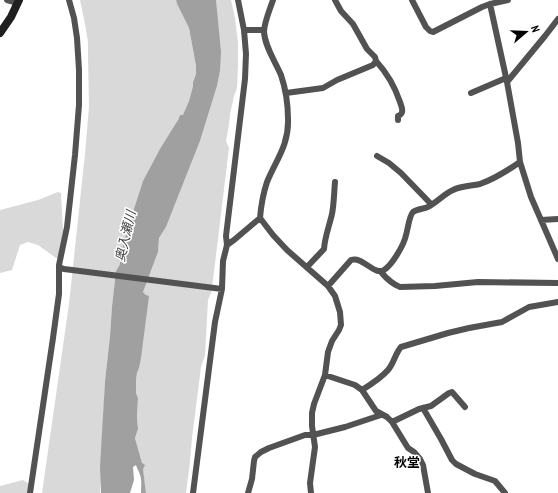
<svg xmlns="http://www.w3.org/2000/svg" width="558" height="493" font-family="'PT Sans Narrow','Noto Sans JP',sans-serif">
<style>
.green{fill:#d9d9d9}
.water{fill:#a0a0a0}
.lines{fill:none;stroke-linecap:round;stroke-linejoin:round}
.minor{stroke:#525252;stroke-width:6}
.secondary{stroke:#1f1f1f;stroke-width:8}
.labels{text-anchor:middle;stroke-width:3;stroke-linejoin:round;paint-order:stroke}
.water-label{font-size:13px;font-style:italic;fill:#414141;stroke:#fff}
.neighbourhood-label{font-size:13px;font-weight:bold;fill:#000;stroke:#fff}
</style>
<rect width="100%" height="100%" fill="#fff"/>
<path class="green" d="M80 0H176L177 4 189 28 196 66V74L193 81V86L189 101 183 116 180 115 120 257V264L116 271 112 306 110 336 105 381 100 493H42L69 304 85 154 89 106 88 56V42L85 24Z
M216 0H231L235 18 238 43V65L237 88 234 96 230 114 229 125 226 141 229 148 213 280 211 293 208 300 205 355 201 367 192 438 190 462 186 493H146L142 463 135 438 138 429 137 416 138 398 136 393V380L137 373 139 368 146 295 143 292 158 252 159 238 166 227 200 141 217 86 220 71Z
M58 192 61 193 63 231 59 258H56L38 245 28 242 20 245 12 270 0 273V210L38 200Z
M23 480 29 484 28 493H0V486Z"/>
<path class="water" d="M176 0H216L221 52 220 71 217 86 200 141 166 227 159 238 158 252 143 292 146 295 149 296 141 358 139 368 137 373 136 380V393L138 398 137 416 138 429 135 438 142 463 145 465 143 469 146 493H141C141 487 142 480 140 475 139 471 137 469 136 465L133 467 134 480 130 493H101L100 467 105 381 110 336 112 306 116 271 120 264V257L128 228 143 181 160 149 178 120 180 115H183L189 101 193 86V82L196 74V66L189 28 177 4Z"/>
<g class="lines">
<path class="minor" d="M7 0 18 3
M273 0C270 9 264 23 264 32 265 47 275 61 281 75 286 90 288 103 288 119 289 145 276 160 267 182 263 194 261 206 260 218L273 235 287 250 328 286 335 296 340 312 341 325 339 330 332 341 328 352 325 375 314 404 312 413V426L315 447 310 483 311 493
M412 0 426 27 430 31 433 32 482 7 490 4 508 0
M490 4 507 82 518 143 520 162 531 197 558 259
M244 30H264
M376 61C387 73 395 87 400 102 401 105 403 109 402 112 402 114 400 115 398 116V120
M507 82 545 36 558 19
M286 93 323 88 337 80 373 65 376 61 375 57 367 49 353 24 341 11 335 0
M471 93 506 78
M377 156 389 163 401 173 431 204
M541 220 558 219
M227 245 234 240 260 218
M59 267 64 269 222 289
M307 267 324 249C325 236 329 227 332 214 334 204 334 193 335 182
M381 272C386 278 392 284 400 287L435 286 478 282 558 283
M328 286 351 260C363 256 374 276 384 270 392 265 404 245 406 235 408 229 409 216 413 212 417 209 423 209 428 207 437 202 444 194 453 190 461 186 471 186 480 184 494 179 507 171 520 162
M325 375 355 385 362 390 376 411 387 417 392 422 408 448 414 452 420 459 423 465 428 493
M362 390C370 385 382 377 388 370 394 363 395 354 401 347L448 333 469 328 502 322 529 307 558 302
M423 408 441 439 452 460 456 464 475 474 495 481 505 493
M392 422 419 409 431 406 449 393 452 392 465 407
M30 493 53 338 59 294V265L67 227 75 155 79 105V70L77 38 74 18 69 0
M193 493 215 322 222 289 223 261 227 245 226 236 245 79 246 54 244 30 238 0
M248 493 252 479 254 461 255 457 261 452 269 448 305 435H313L345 427 381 415"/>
<path class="secondary" d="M0 33 11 17 19 0"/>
</g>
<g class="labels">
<g class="water-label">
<text transform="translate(125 236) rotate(-77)" y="5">奥入瀬川</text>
</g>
<g class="neighbourhood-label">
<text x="407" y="467">秋堂</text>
</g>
</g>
<g transform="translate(526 32) rotate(71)" stroke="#ffffff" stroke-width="3" paint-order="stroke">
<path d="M0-3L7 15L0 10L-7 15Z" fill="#000000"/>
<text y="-6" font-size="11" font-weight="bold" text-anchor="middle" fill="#000000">N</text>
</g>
</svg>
